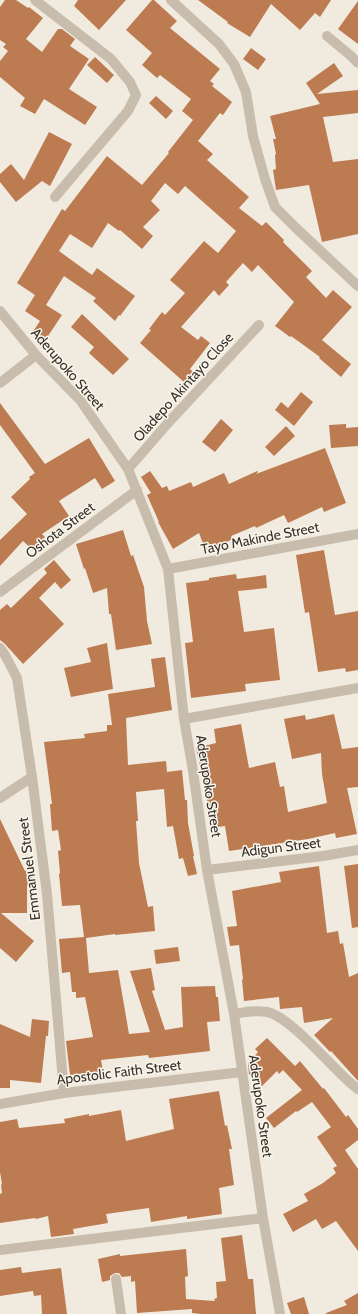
<svg xmlns="http://www.w3.org/2000/svg" width="358" height="1314" font-family="Cabin,sans-serif">
<style>
.building{fill:#bd7b51}
.lines{fill:none;stroke-linecap:round;stroke-linejoin:round}
.street{stroke:#c8bdac;stroke-width:10}
.labels{text-anchor:middle;stroke-width:3;stroke-linejoin:round;paint-order:stroke}
.street-label{font-size:14px;fill:#37302a;stroke:#f9f5eb}
</style>
<rect width="100%" height="100%" fill="#f1ebdf"/>
<path class="building" d="M5 0H16L28 8 29 7 43 18 26 39 42 52 58 29H62L75 39 70 46 89 59 69 89 97 107 85 125 44 99 35 114 20 106 25 98 0 77V61L8 51 3 47 6 44 0 40V7Z
M78 0H126L99 30 74 6Z
M152 0H154L177 21 170 28 220 69 210 81 214 84 212 86 232 102 223 115 220 113 198 141 213 154 207 160 249 197 239 208 262 226 266 222 284 240 283 242 312 271 306 277 326 298 333 290 352 307 322 340 351 364 341 377 319 358 320 357 291 336 290 337 275 326 294 302 258 265 252 272 243 263 226 282 229 285 219 296 214 290 181 327 198 340 201 336 210 343 190 369 193 372 184 382 140 343 151 330 149 329 162 312 165 315 185 293 170 280 204 241 218 253 236 231 185 186 178 194 165 183 151 201 160 210 143 227 153 236 142 249 120 230 119 231 108 223 92 248 70 234 59 251 92 275 97 268 135 296 120 316 119 315 115 321 93 301 96 298 64 276 46 305 62 315 44 342 32 333 40 321 25 311 35 295 17 283 62 209 65 211 107 156 142 185 169 153 168 152 193 120 182 111 191 99 160 75 157 78 142 65 152 53 126 30Z
M198 0H331L320 17 315 13 300 30 271 4 250 37 227 23 228 22Z
M358 1V44L338 29Z
M251 48 266 59 258 70 243 59Z
M95 57 114 75 107 83 87 65Z
M334 63 343 76 317 94 358 90V113L323 117 333 162 358 159V234L322 242 309 185 276 190 273 170 276 169 275 155 276 154 273 139H276L270 116 320 104 306 83Z
M156 96 173 111 166 119 149 103Z
M49 132 72 144 50 186 42 181 16 202 0 182V174L11 164 24 180Z
M82 314 129 359 113 375 89 353 94 347 71 327Z
M301 392 313 402 294 426 275 410 281 402 288 408Z
M0 403 45 464 89 438 115 481 102 489 95 478 59 501 69 516 42 534 45 537 33 550 23 541 0 566V540L27 514 11 497 30 479 29 477 35 473 0 425Z
M221 419 233 430 215 452 202 442Z
M346 424V428L358 427V446L331 448 329 425Z
M286 426 295 436 274 456 265 447Z
M325 448 346 503 324 512 322 507 288 523 284 515 256 528 255 526 231 536 233 539 206 551 199 533 173 549 158 522H159L147 495 151 493 141 477 150 471 162 488 167 486 169 491 191 482 193 487 224 473 229 484 257 471 258 472 256 474Z
M123 530 131 556 133 555 144 587 147 621 152 644 116 650 111 614H109L107 588 93 593 85 568 84 569 76 544Z
M324 550 335 615 358 611V670L346 672 345 668 318 672 309 612 305 613 296 555Z
M54 560 71 580 61 589 55 582 39 598 64 624 23 664 5 644 0 640V610L7 604 11 608 47 573 44 569Z
M236 574 237 579 266 575 267 588 238 591 244 632 274 628 280 680 245 684 246 691 191 698 185 643 193 642 186 583 209 580V578Z
M107 643 113 689 71 697 64 668 91 662 87 648Z
M165 657 172 710 126 718 128 765 166 761 167 772 182 770 185 800H187L188 823 194 856H193L197 874 188 876 183 858 179 859 173 826 167 827 164 789 136 792 138 821H136L139 863 148 907 153 906 155 931 115 935V934L86 938 89 973 118 970 129 1034 150 1032 130 971 151 968 155 990 152 991 165 1030 183 1027 181 987 215 986 216 997H218L220 1021 207 1022 210 1051 149 1058 148 1055 101 1060 103 1071 70 1075 66 1041 93 1037 85 997 76 998V992H72L70 972 62 973 59 939 84 937 80 905 62 906 59 874 60 873 58 851 61 850 58 830 52 831 50 804H52L44 742 85 738 84 734 107 731V725H112L108 694 155 687 151 659Z
M334 714 342 749 358 747V787L347 788 357 834 336 838 335 833 308 839 229 851 225 826 210 828 207 798 196 748 216 743 214 729 241 724 249 768 275 762 280 787 284 786 288 812 327 803 322 774 321 753 292 759 284 719 305 715 306 720Z
M0 819 25 871 30 869 34 884 27 886V913H1L34 941 16 962 0 948Z
M358 864V927L352 928 344 866Z
M319 866 327 933 338 931 340 944 343 943 349 977 358 973V1081L331 1051 330 1052 314 1035 333 1018 304 1023 302 1007 280 1009 279 997 244 1001 242 980 243 979 239 945 230 946 227 927 237 926 232 891 281 882 279 872Z
M178 947 180 961 156 964 154 950Z
M32 1019 49 1021 48 1036H46L41 1083 10 1080V1088H0V1024L30 1037Z
M267 1038 295 1066 300 1061 323 1089 324 1088 346 1117 348 1115 358 1129V1140L345 1150 358 1169V1251L336 1221 322 1229 316 1219 293 1232 283 1214 308 1201 304 1194 323 1183 336 1173 333 1168 337 1166 317 1137 331 1127 312 1102 297 1112 296 1111 274 1128 266 1118 302 1090 283 1070 279 1074 277 1071 262 1086 249 1074 248 1063 258 1052 255 1049Z
M219 1091 225 1126 227 1125 232 1149H229L234 1185 219 1188 222 1214 187 1219V1216L151 1222 149 1208 106 1214 108 1223 73 1229 74 1234 51 1237 48 1216 36 1219 35 1218 0 1223V1194L2 1193 1 1185 2 1184 0 1172V1122L17 1119 19 1128 65 1123 64 1119 89 1114V1116L121 1110 126 1141 174 1129 169 1099Z
M242 1235 248 1279H253L256 1314H201L192 1313V1309L137 1313 135 1281 131 1282V1276L122 1277 119 1273H115L110 1276V1280L102 1282 98 1259 120 1254V1256L186 1249 188 1276 185 1277 186 1299 215 1301 214 1299 217 1298 216 1282 226 1281 221 1238Z
M21 1267 22 1273 61 1268 67 1314H42L41 1295 34 1296 33 1291 0 1296V1270Z
M358 1293V1314H326V1313L347 1305 344 1301Z
M304 1297 309 1314H291L287 1303Z"/>
<g class="lines">
<path class="street" d="M35 0 111 59 130 82 136 95 128 111 55 197
M171 0 219 44 234 64 246 92 253 136 265 179 275 207 296 228 358 286
M327 36 350 55 358 63
M0 311 36 355 80 400 128 469 168 569 184 719 193 771 207 870 234 1014 263 1218 280 1314
M0 383 36 355
M128 469 168 423 259 325
M168 569 358 534
M0 592 137 490
M0 648 5 655 17 678 32 777 47 894 64 1093
M184 719 358 688
M0 798 32 777
M207 870 323 856 358 850
M234 1014C245 1012 256 1010 267 1012 288 1016 325 1059 342 1075 347 1080 352 1085 358 1089
M0 1104 64 1093 242 1072
M0 1250 263 1218
M116 1279 121 1314"/>
</g>
<g class="labels">
<g class="street-label">
<text transform="translate(68 369) rotate(49)" y="5">Aderupoko Street</text>
<text transform="translate(183 387) rotate(-48)" y="5">Oladepo Akintayo Close</text>
<text transform="translate(60 530) rotate(-37)" y="5">Oshota Street</text>
<text transform="translate(260 538) rotate(-11)" y="5">Tayo Makinde Street</text>
<text transform="translate(209 786) rotate(81)" y="5">Aderupoko Street</text>
<text transform="translate(281 847) rotate(-7)" y="5">Adigun Street</text>
<text transform="translate(29 869) rotate(-97)" y="5">Emmanuel Street</text>
<text transform="translate(119 1072) rotate(-7)" y="5">Apostolic Faith Street</text>
<text transform="translate(261 1106) rotate(82)" y="5">Aderupoko Street</text>
</g>
</g>
</svg>
